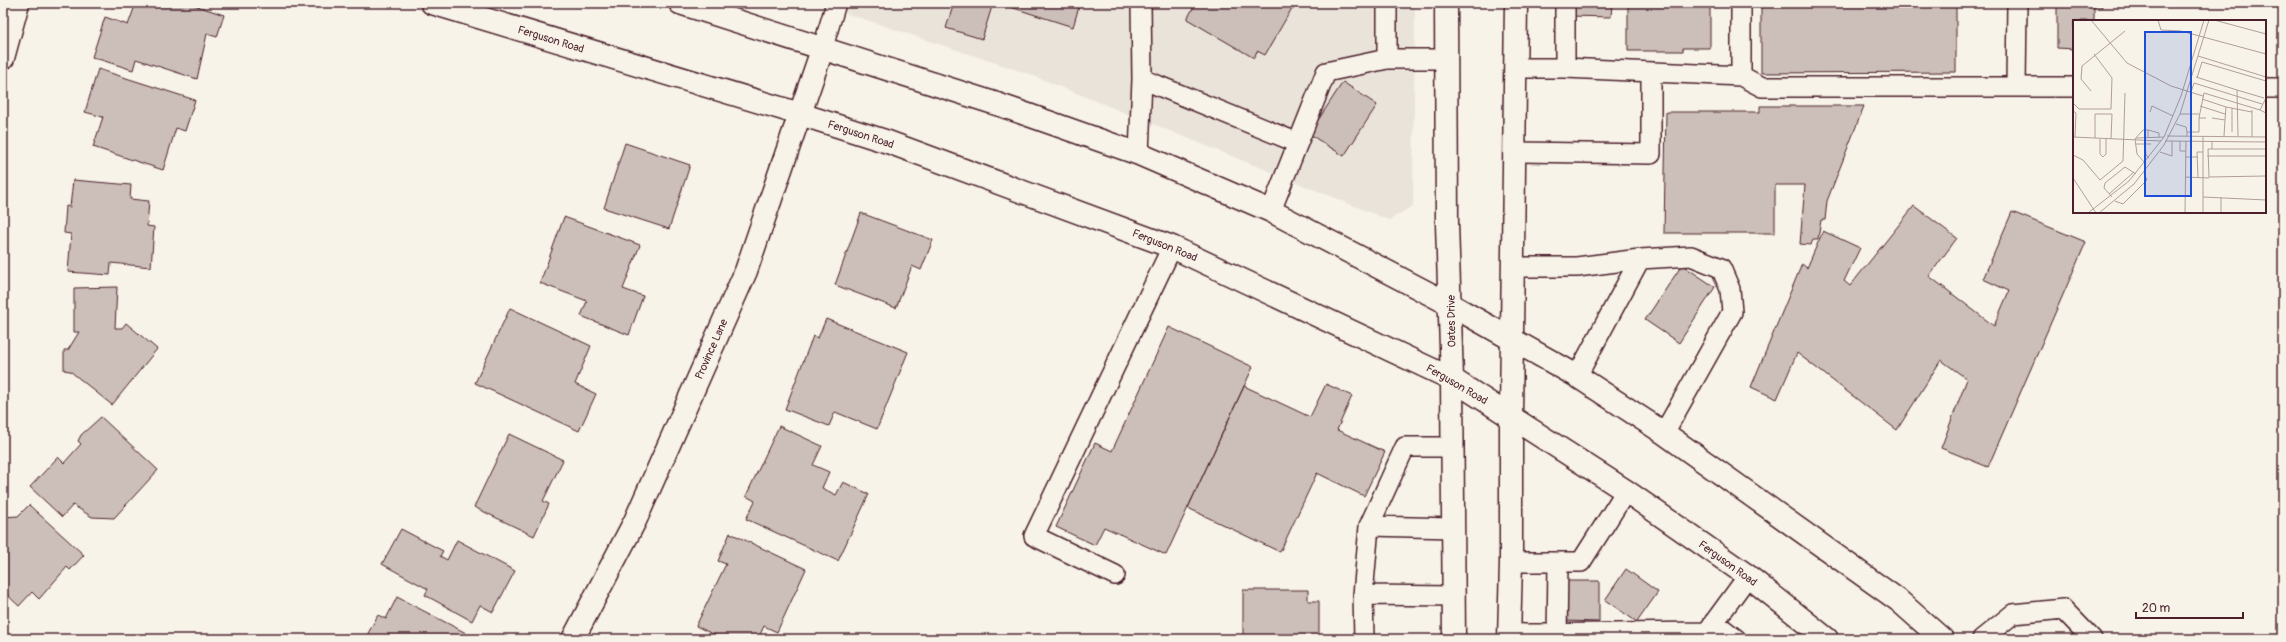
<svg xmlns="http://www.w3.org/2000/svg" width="2286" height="642" font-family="Pangolin,sans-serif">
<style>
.built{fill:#eae3da}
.building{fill:#ccbfb9;stroke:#4a1f2b}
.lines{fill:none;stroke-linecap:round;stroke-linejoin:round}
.service-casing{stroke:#4a1f2b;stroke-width:22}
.minor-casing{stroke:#4a1f2b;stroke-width:25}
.tertiary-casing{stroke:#4a1f2b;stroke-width:25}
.secondary-casing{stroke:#4a1f2b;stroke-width:25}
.service{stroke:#f7f3e8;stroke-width:19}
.minor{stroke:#f7f3e8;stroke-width:22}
.tertiary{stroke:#f7f3e8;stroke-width:22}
.secondary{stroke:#f7f3e8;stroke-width:22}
.labels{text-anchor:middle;stroke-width:4;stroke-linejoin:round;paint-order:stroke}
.street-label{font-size:11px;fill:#4a1f2b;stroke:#f7f3e8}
.inset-road{fill:none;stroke:#b29e9c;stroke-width:1}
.view{fill:#1d4ed8;fill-opacity:0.15;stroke:#1d4ed8;stroke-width:2}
.inset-edge{fill:none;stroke:#4a1f2b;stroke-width:2}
</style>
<rect width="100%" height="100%" fill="#f7f3e8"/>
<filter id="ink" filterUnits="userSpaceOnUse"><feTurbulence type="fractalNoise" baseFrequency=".025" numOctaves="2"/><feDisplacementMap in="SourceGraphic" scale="8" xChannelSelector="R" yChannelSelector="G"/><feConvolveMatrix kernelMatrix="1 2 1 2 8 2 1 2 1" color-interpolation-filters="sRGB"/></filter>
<g filter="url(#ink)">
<path class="built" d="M815 3H1415L1413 206 1389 220 1029 74Z"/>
<path class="building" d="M136 3H188L224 15 217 37 207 34 197 79 136 59 133 70 92 57 105 17 128 25Z
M954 3H993L982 39 946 28Z
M998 3H1080L1073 27Z
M1196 3H1295L1265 55 1257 51 1254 58 1187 19Z
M1570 3H1612L1611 17 1570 16Z
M1628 3H1710V48H1683V51H1628Z
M1761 3H1956V72L1761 73Z
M2057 3H2102V7H2094V21H2074V49L2057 48Z
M98 69 195 100 185 131 176 128 163 170 93 147 103 117 85 112Z
M1343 82 1377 105 1344 156 1309 134Z
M1760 106H1864L1827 201 1825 220H1821L1818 239H1813L1811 245 1800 244 1805 185H1775V233H1664L1666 112H1760Z
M625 143 690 165 669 229 604 208Z
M73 180 131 185 130 199 149 201 147 226 154 227 151 267 111 263 110 275 68 272 71 234 64 233 66 206 70 207Z
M1914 206 1957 238 1929 276 1994 326 2009 291 1983 279 2012 212 2086 242 1988 467 1941 448 1967 379 1941 360 1897 430 1797 353 1777 399 1751 387 1802 264 1807 268 1823 231 1860 248 1844 281 1850 286Z
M861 213 933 240 921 270 912 266 896 308 835 285Z
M564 217 640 245 623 289 643 296 629 335 581 316 587 301 540 283Z
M1682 265 1715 287 1679 343 1645 320Z
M117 287 115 328H122L126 323 157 349 112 405 70 371 64 370V350H68L79 332H74V288Z
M510 308 591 346 575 384 596 394 579 431 475 383Z
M826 319 908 352 877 429 835 412 829 426 785 409 813 336 818 338Z
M1169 327 1253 367 1166 555 1104 527 1095 545 1056 527 1095 443 1112 451Z
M1326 384 1352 396 1337 430 1385 452 1364 496 1317 473 1280 552 1188 508 1244 386 1310 417Z
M101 417 158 470 114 518 92 517 73 505 62 517 30 487 58 457 64 463 81 444 78 441 81 435Z
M779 426 822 446 813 465 829 472 822 488 836 495 843 482 869 494 838 561 746 519 755 501 746 496Z
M509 434 563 460 543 501 549 504 534 536 474 507Z
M29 505 84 555 70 570 67 567 39 599 32 592 19 606 3 591V517L18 516Z
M401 529 443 551 440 556 447 560 457 540 515 571 493 612 480 605 472 621 425 595 428 589 382 564Z
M730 533 806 569 777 632 764 626 758 639H723L696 626 726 564 718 561Z
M1626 569 1658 592 1637 622 1605 600Z
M1567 581H1599V622L1566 621Z
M1243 590H1308V601H1319V639H1243Z
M397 597 466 633 462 639H365L378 615 386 619Z"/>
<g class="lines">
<g class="service-casing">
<path id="service" d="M1387 3V59H1446
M1565 3V68
M1741 3V76
M823 47 836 3
M1515 68H1565L1741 76 1762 87H2074
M1142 79 1298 143
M2016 87 2017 3
M2265 88H2283
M1514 152 1651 154V72
M1139 154 1142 79 1141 3
M1271 211 1326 72 1387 59
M1513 267H1577L1640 259 1691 256 1721 268 1730 289 1732 312 1664 433
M1577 376 1640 259
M1369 526 1453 528
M1511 562H1581L1626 491
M1115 575 1034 536 1172 247
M1363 595 1369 526 1405 447H1453
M1714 622 1736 639
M1509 634 1707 632 1748 576
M1364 639 1363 595 1454 596
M1557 639 1558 562
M1982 639 2013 614 2063 609 2092 639"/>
</g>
<g class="minor-casing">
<path id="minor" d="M3 58 18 3
M573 639 635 521 746 271 823 47"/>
</g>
<g class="tertiary-casing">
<path id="tertiary" d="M1452 379 1454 639
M1509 639 1511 562V416"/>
</g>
<g class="secondary-casing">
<path id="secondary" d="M432 3 800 114 888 142 1172 247 1452 379 1626 491 1748 576 1827 639
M680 3 1000 105 1139 154 1271 211 1451 305 1577 376 1664 433 1898 600 1942 639
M1446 3 1447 224 1452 379
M1511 416 1516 3"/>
</g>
<use href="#service" class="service"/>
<use href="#minor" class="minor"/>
<use href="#tertiary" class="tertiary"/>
<use href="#secondary" class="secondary"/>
</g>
</g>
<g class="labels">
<g class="street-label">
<text transform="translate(551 39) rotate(17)" y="4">Ferguson Road</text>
<text transform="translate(861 134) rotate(18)" y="4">Ferguson Road</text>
<text transform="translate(1165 245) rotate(22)" y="4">Ferguson Road</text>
<text transform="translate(1451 321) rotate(-91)" y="4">Oates Drive</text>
<text transform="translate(711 349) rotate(-66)" y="4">Province Lane</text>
<text transform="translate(1457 384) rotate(30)" y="4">Ferguson Road</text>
<text transform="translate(1728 563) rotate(36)" y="4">Ferguson Road</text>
</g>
</g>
<g transform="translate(2073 20)">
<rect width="193" height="193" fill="#f7f3e8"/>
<path class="inset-road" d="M18 0 54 43 98 66 130 76M85 0 88 10 108 11 193 34M141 0 193 14M125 36 193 57M123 57 164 70M124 58 129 42 193 61M18 71 8 59 9 46 52 11M118 72 121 63 189 84M193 78 187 90 193 93M129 79 153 87M0 83 6 89H38L39 58 21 34M127 86 152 94M159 88V112M0 91 3 93 2 117M77 92 79 86 100 96M107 94H126M126 98 131 73 187 90M139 98 152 100 151 116M152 100 153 87 179 92M103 104 113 107 114 112M75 110 86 113V117M94 116 193 117M114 116V112H126V98H133M165 116 164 70 191 78M0 117 88 121M179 117V90M22 118V94H39L38 119M63 118 91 117M27 119V134L30 137 33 134V119M72 121 73 135 76 138M92 121 193 122M107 121V131H113M139 121V129H193M62 124H78M139 129H135L136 157 193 156M87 132 99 136V121M0 135 10 140 27 160 50 141 52 73M134 136H193M112 137H125M72 143 64 134 62 119 70 110H75V117M112 157 136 158M125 157 124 132H130M0 158 23 193M36 174 61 152M39 177 31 168 32 163 52 147 63 154M130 177 193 180M148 177V193M42 181 50 184 74 160 71 153M15 193 56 161 91 117 108 76 131 0M26 193 61 164 91 125 107 94 136 0M112 193 113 121M130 193V116"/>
<path class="view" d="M72 12H118V176H72Z"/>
<rect width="193" height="193" class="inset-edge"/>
</g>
<rect width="2286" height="642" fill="none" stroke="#f7f3e8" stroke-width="16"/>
<rect x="8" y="8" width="2270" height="626" fill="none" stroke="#4a1f2b" stroke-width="1.5" filter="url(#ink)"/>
<path d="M2136 612v6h107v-6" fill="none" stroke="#4a1f2b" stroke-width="2"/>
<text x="2142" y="612" font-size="12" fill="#4a1f2b" stroke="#f7f3e8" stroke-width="3" paint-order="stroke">20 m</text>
</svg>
